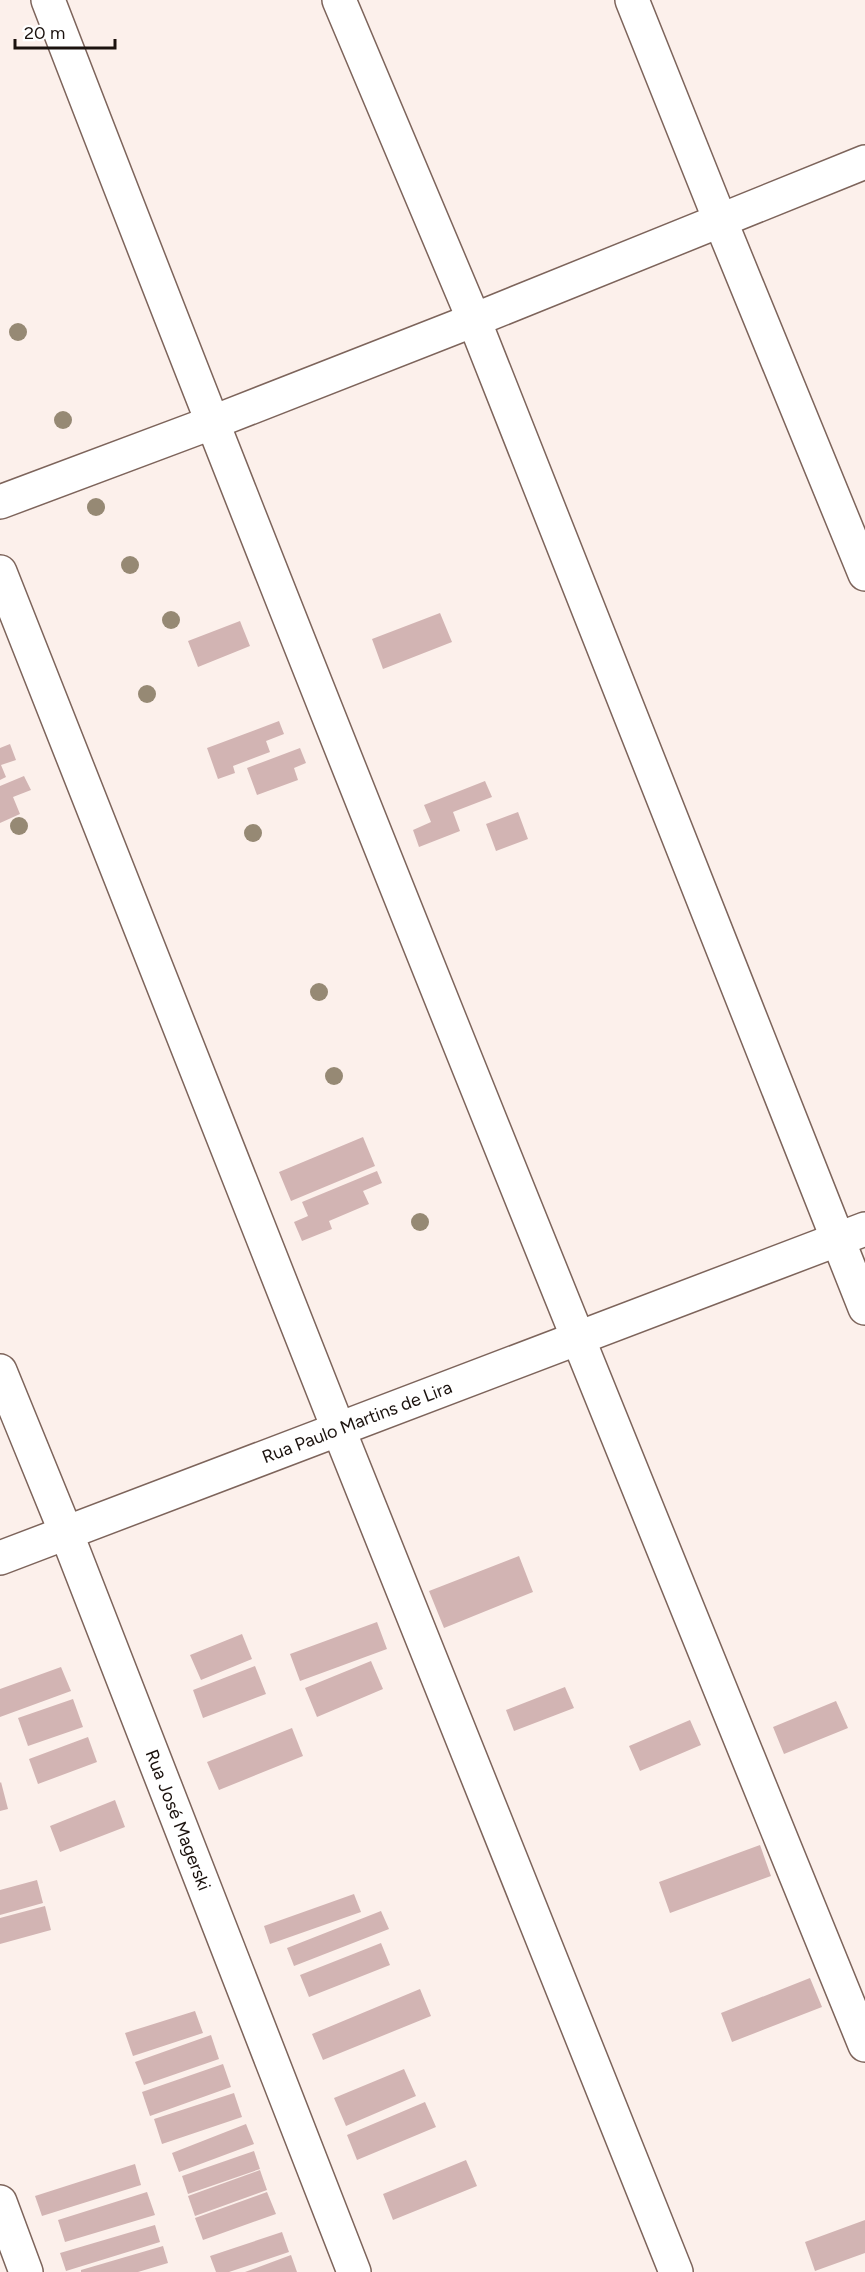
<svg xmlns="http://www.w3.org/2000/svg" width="865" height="2272" font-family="Figtree,sans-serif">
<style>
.building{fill:#d2b4b3}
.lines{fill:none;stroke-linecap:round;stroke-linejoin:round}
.minor-casing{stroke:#7d645b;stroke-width:36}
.minor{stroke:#fff;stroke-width:33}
.tree{fill:#968974}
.labels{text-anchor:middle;stroke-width:4.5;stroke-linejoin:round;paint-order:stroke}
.street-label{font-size:18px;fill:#1b120e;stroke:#fff}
</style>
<rect width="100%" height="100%" fill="#fcf0eb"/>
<path class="building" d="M440 613 452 642 383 669 372 639Z
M240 621 250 646 198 667 188 641Z
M279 721 284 734 266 741 270 752 233 766 235 773 218 779 207 748Z
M10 744 16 760 1 765 6 777 0 780V748Z
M300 748 306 763 294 768 298 780 257 795 247 768Z
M24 776 31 790 13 797 20 814 0 823V786Z
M485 781 492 797 453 812 460 831 419 847 413 830 431 822 424 805Z
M518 812 528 839 496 851 486 824Z
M363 1137 375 1166 291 1201 279 1172Z
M377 1171 382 1183 363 1191 369 1204 329 1221 332 1229 302 1241 294 1222 308 1216 302 1202Z
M519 1556 533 1592 444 1628 429 1591Z
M377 1622 387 1649 300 1681 290 1654Z
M242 1634 252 1659 201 1680 190 1655Z
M371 1661 383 1689 317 1717 305 1688Z
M255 1666 266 1694 203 1718 193 1690Z
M61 1667 71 1691 0 1717V1689Z
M565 1687 574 1708 514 1731 506 1710Z
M73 1699 83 1727 28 1746 18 1718Z
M836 1701 848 1728 784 1754 773 1727Z
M690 1720 701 1745 640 1771 629 1746Z
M292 1728 303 1756 219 1790 207 1762Z
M88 1737 97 1762 38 1784 29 1759Z
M1 1782 8 1809 0 1811V1783Z
M115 1800 125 1827 60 1852 50 1826Z
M760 1845 771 1876 670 1913 659 1882Z
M37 1880 43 1903 0 1915V1890Z
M354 1894 361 1912 270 1944 264 1926Z
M45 1906 51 1930 0 1944V1918Z
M381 1911 389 1929 294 1966 287 1948Z
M381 1943 390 1965 309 1997 300 1975Z
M810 1978 822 2007 732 2042 721 2013Z
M420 1989 431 2016 323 2060 312 2034Z
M195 2011 203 2033 133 2056 125 2033Z
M211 2035 219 2059 144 2085 135 2062Z
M223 2064 231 2087 150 2116 142 2092Z
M404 2069 416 2096 346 2126 334 2098Z
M234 2093 242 2117 162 2144 154 2119Z
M425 2102 436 2127 357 2160 347 2135Z
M246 2124 254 2144 179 2172 172 2153Z
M254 2151 260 2169 188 2194 182 2176Z
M466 2160 477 2186 393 2220 383 2194Z
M135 2164 141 2185 42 2216 35 2196Z
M260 2170 267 2190 195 2216 188 2196Z
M147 2192 155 2215 65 2242 58 2220Z
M267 2192 276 2214 203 2240 195 2218Z
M865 2220V2253L815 2271 805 2242Z
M155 2225 160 2242 66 2271 60 2253Z
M282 2232 289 2252 229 2272H216L210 2256Z
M163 2246 168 2263 138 2272H81V2270Z
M291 2255 297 2272H245Z"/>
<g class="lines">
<g class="minor-casing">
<g id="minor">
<path d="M48 0C312 685 588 1365 865 2045"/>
<path d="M339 0 474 320 865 1308"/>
<path d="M632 0 720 220 865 574"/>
<path d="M0 502 211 423 474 320 865 162"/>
<path d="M0 572 338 1428 676 2272"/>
<path id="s1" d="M0 1371 69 1540 354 2272"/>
<path id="s2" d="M0 1558 865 1229"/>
<path d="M0 2202 26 2272"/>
</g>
</g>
<use href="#minor" class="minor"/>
</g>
<g class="tree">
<circle cx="18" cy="332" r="9"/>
<circle cx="63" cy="420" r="9"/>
<circle cx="96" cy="507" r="9"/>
<circle cx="130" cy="565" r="9"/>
<circle cx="171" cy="620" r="9"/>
<circle cx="147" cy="694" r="9"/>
<circle cx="19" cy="826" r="9"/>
<circle cx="253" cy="833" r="9"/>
<circle cx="319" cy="992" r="9"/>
<circle cx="334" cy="1076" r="9"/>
<circle cx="420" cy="1222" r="9"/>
</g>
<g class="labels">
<g class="street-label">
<text dy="6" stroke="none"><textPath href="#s2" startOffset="382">Rua Paulo Martins de Lira</textPath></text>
<text dy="6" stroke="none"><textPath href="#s1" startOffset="483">Rua José Magerski</textPath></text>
</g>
</g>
<path d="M15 39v9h100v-9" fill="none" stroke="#1b120e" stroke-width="3"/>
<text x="24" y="39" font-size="18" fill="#1b120e" stroke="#ffffff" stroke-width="4.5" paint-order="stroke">20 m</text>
</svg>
